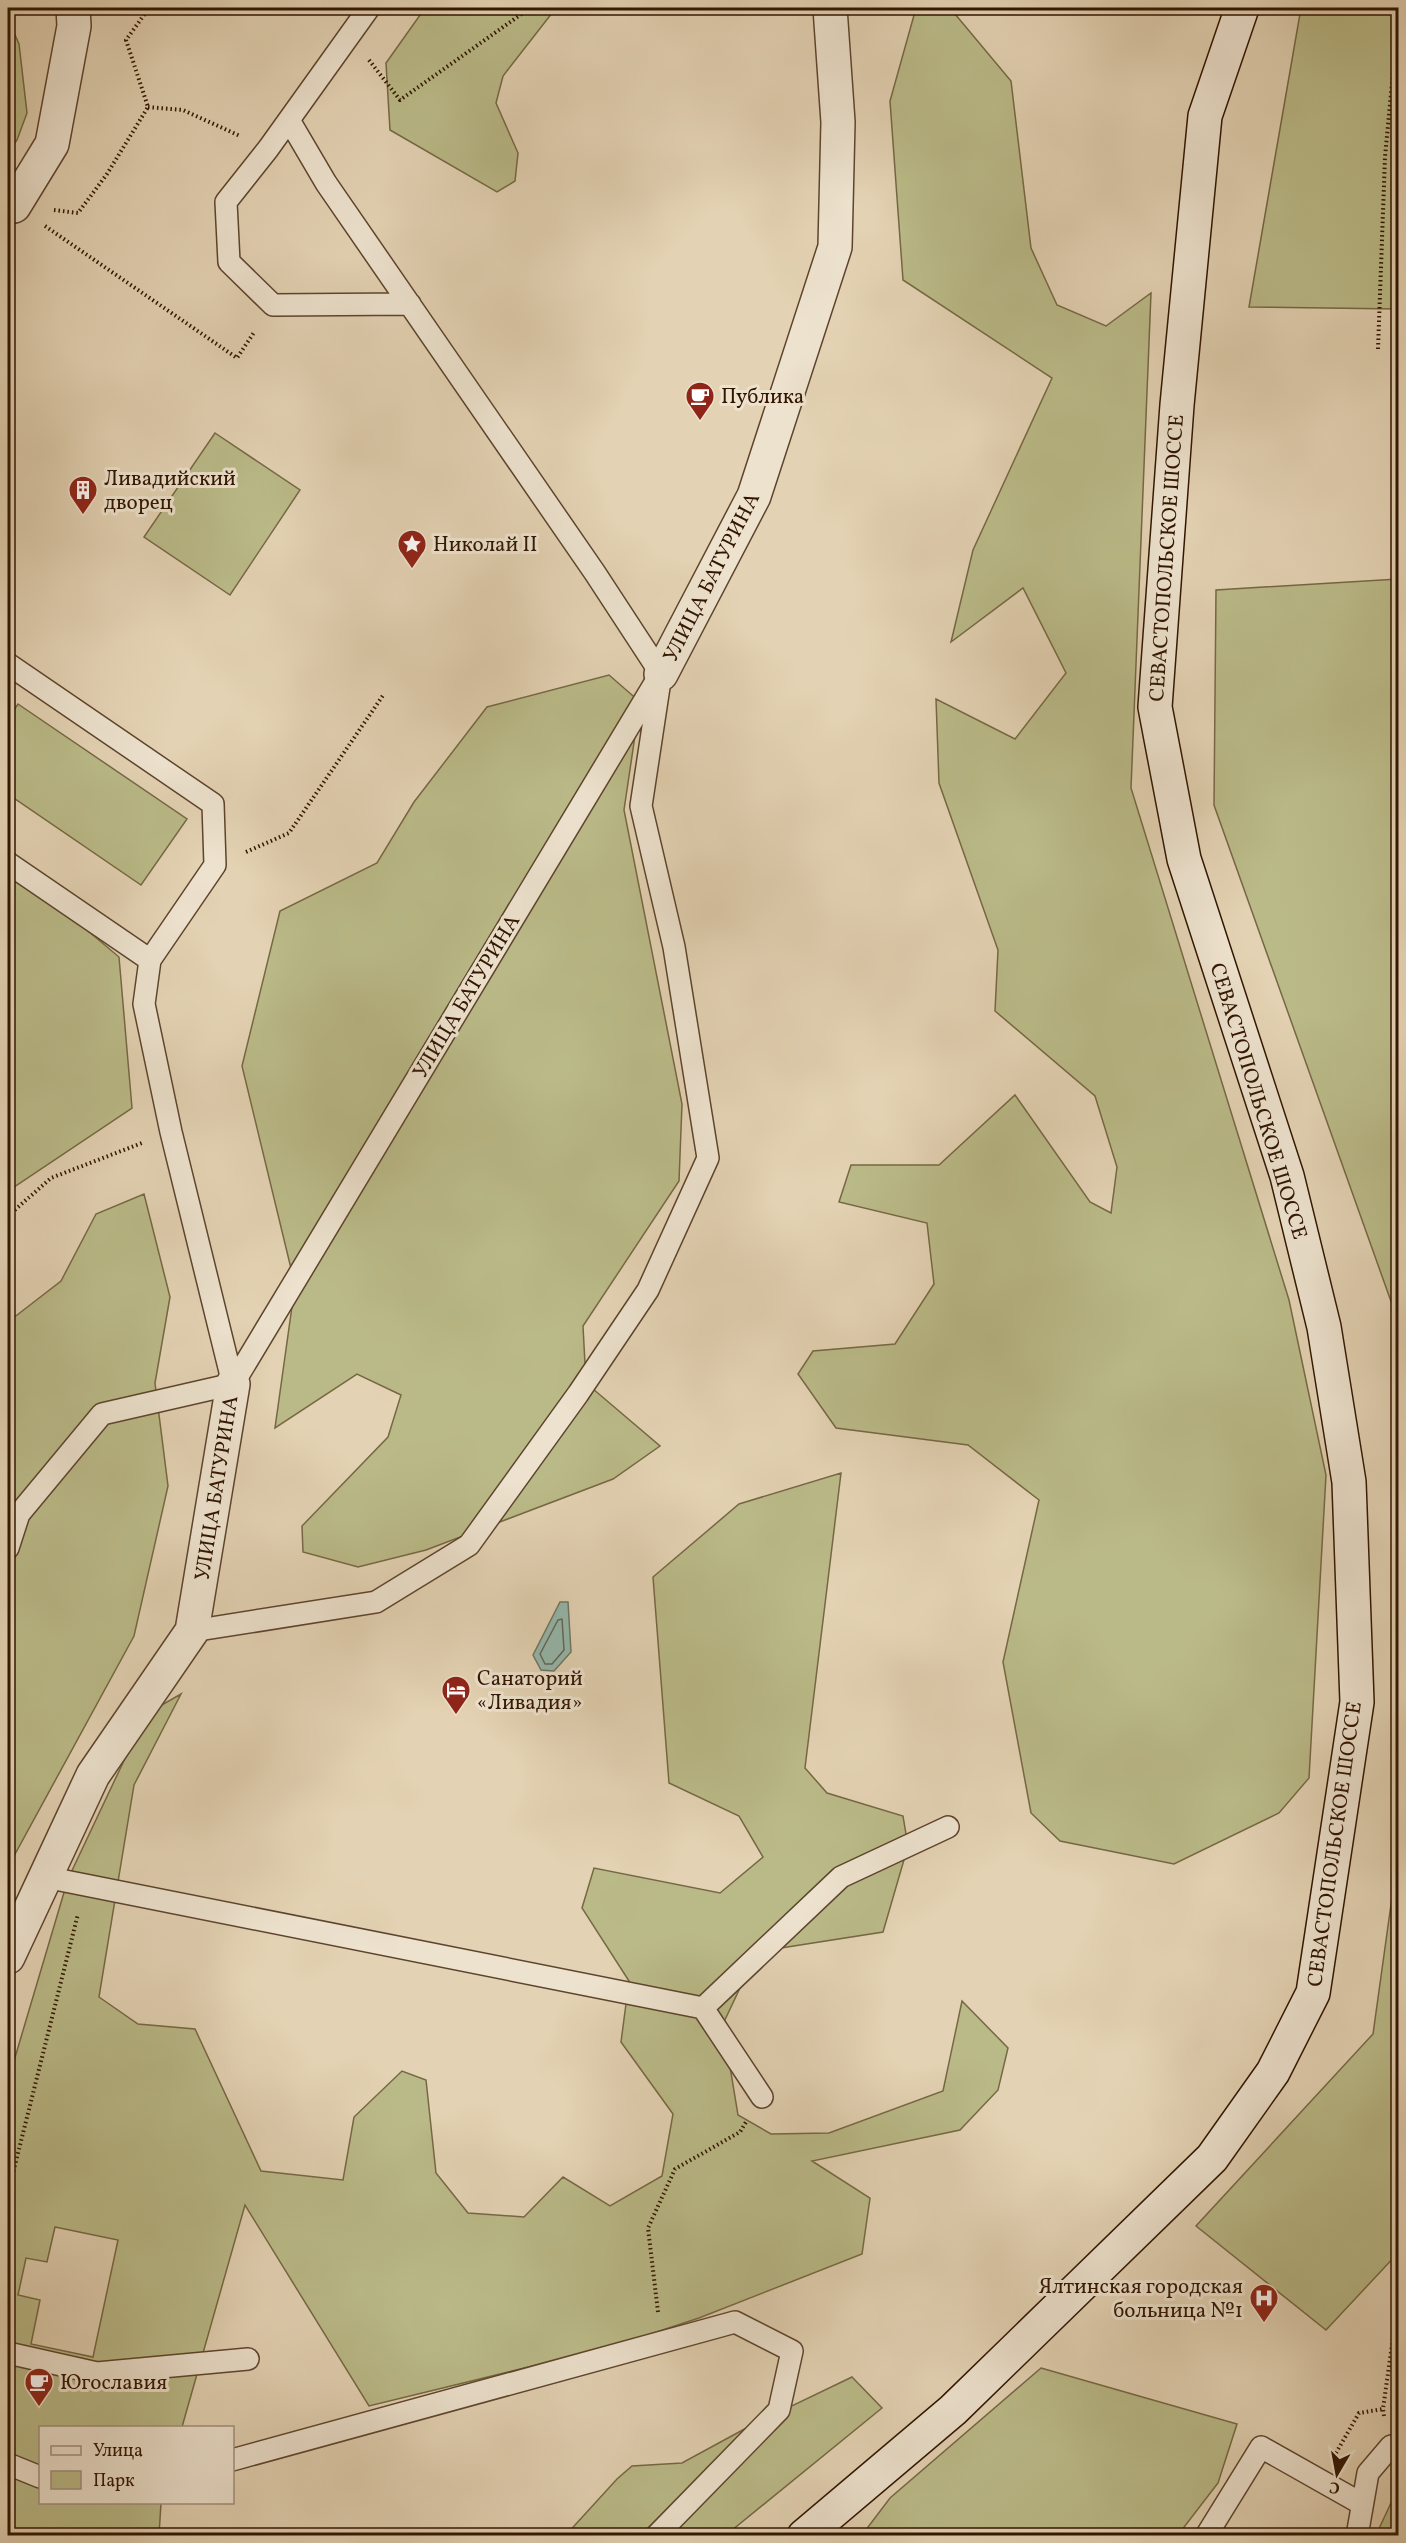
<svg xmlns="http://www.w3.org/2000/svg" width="1406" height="2543" font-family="Vollkorn,serif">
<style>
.green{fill:#baba88;stroke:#766844;stroke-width:1.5;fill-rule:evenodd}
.water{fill:#95b8ac;stroke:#6d7767;stroke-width:1.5}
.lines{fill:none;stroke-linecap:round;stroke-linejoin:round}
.shore{stroke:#636656;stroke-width:1.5}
.service-casing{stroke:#5e442d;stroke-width:24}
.minor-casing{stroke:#5e442d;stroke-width:36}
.tertiary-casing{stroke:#5e442d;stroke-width:36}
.secondary-casing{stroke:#311500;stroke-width:36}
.path{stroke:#311500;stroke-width:4;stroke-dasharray:1.5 3;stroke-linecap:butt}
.service{stroke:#ede2ce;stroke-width:21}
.minor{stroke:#ede2ce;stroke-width:33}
.tertiary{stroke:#ede2ce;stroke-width:33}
.secondary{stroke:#ede2ce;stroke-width:33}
.labels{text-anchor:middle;stroke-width:6;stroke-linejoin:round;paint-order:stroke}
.poi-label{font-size:21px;fill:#311500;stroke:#ede2ce;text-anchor:start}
.street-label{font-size:21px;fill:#311500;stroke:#ede2ce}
</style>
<rect width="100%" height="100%" fill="#e3d2b3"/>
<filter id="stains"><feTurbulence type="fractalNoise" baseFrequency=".00333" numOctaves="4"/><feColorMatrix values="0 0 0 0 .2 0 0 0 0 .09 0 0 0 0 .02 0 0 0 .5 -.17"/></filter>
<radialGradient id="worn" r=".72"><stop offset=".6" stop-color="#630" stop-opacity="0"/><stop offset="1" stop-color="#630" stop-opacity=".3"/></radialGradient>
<path class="green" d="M425 8H556L503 76 496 103 518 153 515 181 497 192 390 130 386 63Z
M916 8H950L1011 81 1031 248 1057 305 1106 326 1151 293 1131 788 1289 1300 1326 1475 1309 1778 1279 1813 1174 1864 1060 1841 1031 1813 1003 1662 1039 1500 968 1445 836 1428 798 1374 813 1351 895 1344 934 1284 927 1223 839 1202 851 1165H939L1015 1095 1090 1202 1111 1213 1117 1167 1095 1096 995 1011 998 950 939 783 936 699 1015 739 1066 673 1023 588 951 642 973 550 1052 378 903 280 890 101Z
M1301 8H1398V309L1249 307Z
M8 19 19 44 27 113 17 140 8 153Z
M215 433 300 490 230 595 144 537Z
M1398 579V1321L1214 805 1216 590Z
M609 675 640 702 624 810 682 1104 679 1181 583 1326 586 1383 660 1446 613 1479 426 1550 358 1567 303 1552 302 1526 388 1437 401 1395 357 1374 275 1428 295 1285 242 1066 280 911 377 863 414 802 487 707Z
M18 704 187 819 141 885 8 794V719Z
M8 876 49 898 119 957 132 1108 8 1191Z
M144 1194 170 1297 155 1383 168 1486 134 1636 8 1867V1322L61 1281 96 1214Z
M841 1473 805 1768 827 1793 903 1816 908 1846 883 1932 781 1948 740 1988 723 2024 738 2115 771 2134 829 2133 943 2091 962 2001 1008 2048 998 2090 960 2130 812 2161 870 2198 862 2254 699 2318 611 2347 369 2406 245 2205 182 2427 40 2428V2502L161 2503 159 2535 8 2536V2081L68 1879 146 1714 181 1694 134 1785 99 1997 138 2024 195 2029 261 2171 343 2180 354 2117 402 2071 426 2080 436 2173 468 2213 524 2217 563 2177 610 2206 662 2176 673 2114 621 2042 629 1981 582 1908 594 1868 720 1893 763 1857 739 1816 669 1783 653 1577 739 1504ZM55 2227 118 2240 93 2357 31 2344 40 2300 18 2295 26 2258 47 2262Z
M1398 1854V2253L1326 2330 1196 2226 1373 2034Z
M1041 2368 1237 2424 1218 2483 1178 2535H862L890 2498Z
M852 2377 882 2408 726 2535 565 2536 617 2479 632 2466 682 2463 750 2426Z
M1398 2488V2535H1376Z"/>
<path class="water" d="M560 1602H568L571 1652 554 1671 541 1670 533 1655Z"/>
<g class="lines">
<path class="shore" d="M562 1619 564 1650 552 1664H545L540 1654 558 1620Z"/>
<g class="service-casing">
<path id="service" d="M369 8 268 149 226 202 229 262 273 305 410 304
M8 664 213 804 215 865 150 960 144 1004 171 1132 233 1384
M8 863 150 960
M233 1384 655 683
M8 1548 19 1514 102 1414 233 1384
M192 1631 376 1602 469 1545 578 1394 648 1290 708 1158 674 947 641 806 661 674 595 573 326 183 289 120
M45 1877 703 2008 762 2097
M703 2008 841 1877 948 1827
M8 2353 97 2373 248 2359
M232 2460 735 2322 792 2351 779 2410 656 2536
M8 2464 40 2477
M1206 2536 1261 2447 1362 2504
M1357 2536 1368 2473 1391 2446 1398 2450"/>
</g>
<g class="minor-casing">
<path id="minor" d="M14 206 52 144 74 26 73 8
M661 674 754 496 835 247 838 122 830 8"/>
</g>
<g class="tertiary-casing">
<path id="tertiary" d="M8 1957 93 1775 192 1631 233 1384"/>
</g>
<g class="secondary-casing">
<path id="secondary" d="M804 2536 953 2410 1212 2158 1273 2072 1313 1993 1357 1702 1349 1482 1324 1327 1287 1176 1184 859 1155 707 1177 405 1205 116 1242 8"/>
</g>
<path class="path" d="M369 60 400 100 530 8
M148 107 183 110 240 136
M54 210 78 213 107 174 148 107 126 40 149 8
M45 226 237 358 255 331
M1378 349 1385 157 1398 20
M246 852 289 833 384 694
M8 1216 51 1178 142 1143
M8 2193 78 1914
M658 2312 648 2228 675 2169 740 2132 746 2122
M1384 2416 1383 2409 1398 2302
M1336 2453 1359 2413 1383 2409"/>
<use href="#service" class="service"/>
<use href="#minor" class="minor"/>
<use href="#tertiary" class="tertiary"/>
<use href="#secondary" class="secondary"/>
</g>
<defs>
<g id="cafe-pin" transform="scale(1.5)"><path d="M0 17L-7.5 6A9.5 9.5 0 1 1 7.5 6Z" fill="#8f2418" stroke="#ede2ce"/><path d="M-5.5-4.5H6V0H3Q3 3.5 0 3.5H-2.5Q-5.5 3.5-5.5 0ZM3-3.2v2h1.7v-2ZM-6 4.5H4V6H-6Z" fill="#fff"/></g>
<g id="building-pin" transform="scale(1.5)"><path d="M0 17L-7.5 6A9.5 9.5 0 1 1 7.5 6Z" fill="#8f2418" stroke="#ede2ce"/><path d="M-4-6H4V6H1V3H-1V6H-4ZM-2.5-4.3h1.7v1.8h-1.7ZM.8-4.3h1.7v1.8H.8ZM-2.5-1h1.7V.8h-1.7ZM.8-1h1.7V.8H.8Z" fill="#fff"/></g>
<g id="sight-pin" transform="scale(1.5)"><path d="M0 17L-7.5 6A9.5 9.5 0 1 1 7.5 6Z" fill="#8f2418" stroke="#ede2ce"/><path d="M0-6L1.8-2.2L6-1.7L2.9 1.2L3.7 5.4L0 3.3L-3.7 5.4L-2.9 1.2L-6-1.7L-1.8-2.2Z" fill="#fff"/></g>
<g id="hotel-pin" transform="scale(1.5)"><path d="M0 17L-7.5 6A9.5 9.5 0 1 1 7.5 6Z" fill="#8f2418" stroke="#ede2ce"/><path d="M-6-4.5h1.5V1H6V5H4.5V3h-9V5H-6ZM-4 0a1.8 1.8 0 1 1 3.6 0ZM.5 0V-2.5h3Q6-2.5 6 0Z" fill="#fff"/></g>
<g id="hospital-pin" transform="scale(1.5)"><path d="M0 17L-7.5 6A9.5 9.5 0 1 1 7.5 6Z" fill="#8f2418" stroke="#ede2ce"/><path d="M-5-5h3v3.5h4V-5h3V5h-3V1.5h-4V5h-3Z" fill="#fff"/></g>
</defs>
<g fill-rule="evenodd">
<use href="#cafe-pin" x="700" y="396"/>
<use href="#building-pin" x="83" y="490"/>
<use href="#sight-pin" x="412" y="544"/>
<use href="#hotel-pin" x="456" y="1690"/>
<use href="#hospital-pin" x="1264" y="2298"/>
<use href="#cafe-pin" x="39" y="2382"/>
</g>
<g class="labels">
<g class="poi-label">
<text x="721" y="403">Публика</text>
<text x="104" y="485">Ливадийский<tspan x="104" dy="24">дворец</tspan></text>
<text x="433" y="551">Николай II</text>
<text x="477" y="1685">Санаторий<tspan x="477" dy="24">«Ливадия»</tspan></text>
<text x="1243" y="2293" text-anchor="end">Ялтинская городская<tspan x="1243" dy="24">больница №1</tspan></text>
<text x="60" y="2389">Югославия</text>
</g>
<g class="street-label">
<text transform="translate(1166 558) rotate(-86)" y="7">СЕВАСТОПОЛЬСКОЕ ШОССЕ</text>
<text transform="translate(711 577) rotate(-63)" y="7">УЛИЦА БАТУРИНА</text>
<text transform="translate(466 996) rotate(-59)" y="7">УЛИЦА БАТУРИНА</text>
<text transform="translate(1259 1101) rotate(73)" y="7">СЕВАСТОПОЛЬСКОЕ ШОССЕ</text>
<text transform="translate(216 1488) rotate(-81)" y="7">УЛИЦА БАТУРИНА</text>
<text transform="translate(1334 1844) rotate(-82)" y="7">СЕВАСТОПОЛЬСКОЕ ШОССЕ</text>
</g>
</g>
<rect width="1406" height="2543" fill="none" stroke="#e3d2b3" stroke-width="30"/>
<rect x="9" y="9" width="1388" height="2525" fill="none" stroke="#311500" stroke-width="3"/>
<rect x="15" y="15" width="1376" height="2513" fill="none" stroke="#311500" stroke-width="1.5"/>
<rect x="39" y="2426" width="195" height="78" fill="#ede2ce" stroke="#a2907c" stroke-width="1.5"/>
<rect x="51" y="2446" width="30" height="9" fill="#ede2ce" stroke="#a2907c" stroke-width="1.5"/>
<text x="93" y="2456" font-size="18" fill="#311500">Улица</text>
<rect x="51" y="2471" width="30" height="18" fill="#baba88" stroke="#a2907c" stroke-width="1.5"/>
<text x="93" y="2486" font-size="18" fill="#311500">Парк</text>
<g transform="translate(1337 2474) rotate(190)" stroke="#ede2ce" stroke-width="4.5" paint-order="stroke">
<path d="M0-4.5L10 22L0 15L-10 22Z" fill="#311500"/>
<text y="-9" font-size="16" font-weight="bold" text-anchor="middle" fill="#311500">С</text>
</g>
<rect width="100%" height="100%" filter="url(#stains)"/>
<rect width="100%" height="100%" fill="url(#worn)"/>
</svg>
